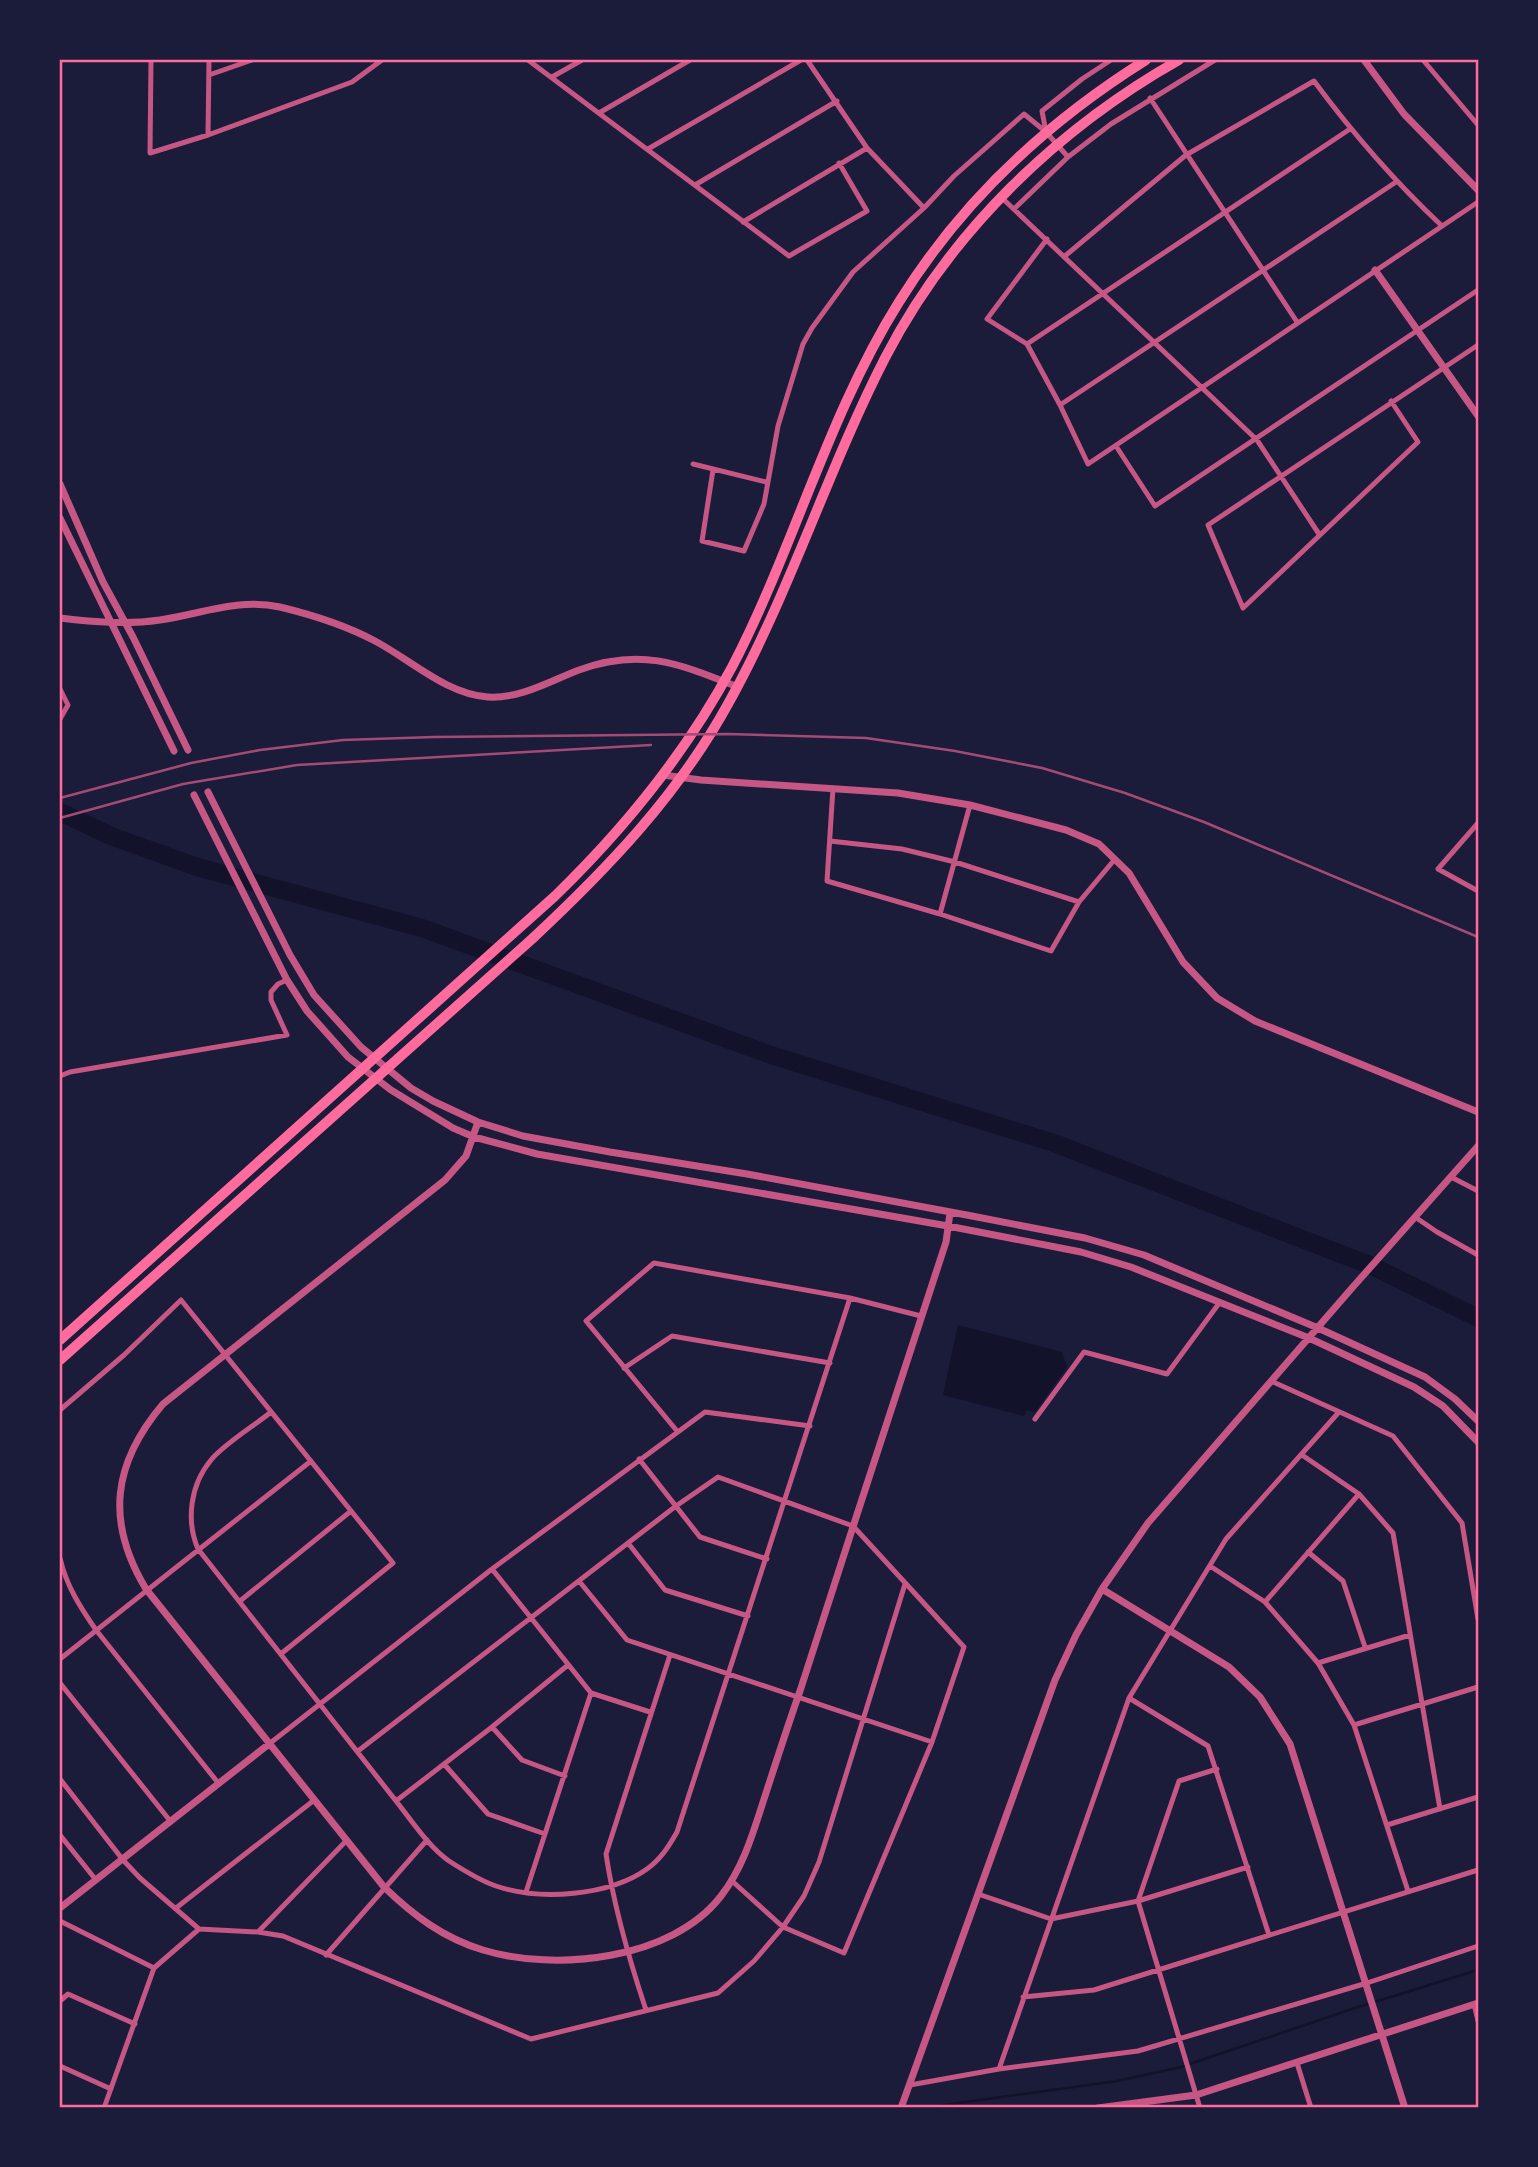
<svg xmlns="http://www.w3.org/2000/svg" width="1538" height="2167" font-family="'Public Sans',sans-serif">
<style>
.water{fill:#12122b}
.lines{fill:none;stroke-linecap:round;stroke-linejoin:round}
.stream{stroke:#12122b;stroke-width:2.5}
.river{stroke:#12122b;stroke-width:18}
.minor{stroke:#c65784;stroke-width:5}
.tertiary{stroke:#c65784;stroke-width:7}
.trunk{stroke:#ff6b9d;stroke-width:10}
.rail{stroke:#a44b75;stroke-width:2.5}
.neatline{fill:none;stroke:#ff6b9d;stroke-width:2.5}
</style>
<rect width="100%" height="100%" fill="#1b1b3a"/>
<path class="water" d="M958 1325 1062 1352 1067 1367 1035 1412 1027 1410 1024 1416 943 1395Z"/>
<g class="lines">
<path class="stream" d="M922 2108 1117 2081 1181 2067 1355 2008 1478 1970"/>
<path class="river" d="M60 812 111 836 197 867 422 928 771 1055 1054 1143 1372 1266 1478 1318"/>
<path class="minor" d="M151 60 150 153 208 135 352 82 382 60
M528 60 789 256 867 211 839 163
M807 60 867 148 924 208 954 176 1024 114 1046 132 1068 157
M1423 60 1478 125
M209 75 252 60
M552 77 582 60
M1150 98 1297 322
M599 113 690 60
M1046 132 1042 111 1082 79 1111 60
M208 135 209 60
M648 149 801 60
M695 185 837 101
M1001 197 1257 440 1319 534
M1014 209 1068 157 1111 124 1215 60
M743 222 867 148
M1047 239 987 319 1027 344 1060 405 1088 464 1478 202
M1065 256 1186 155 1314 81C1354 135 1393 180 1442 226
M1027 344 1350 129
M1391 401 1418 442 1243 608 1208 525 1478 345
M1060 405 1396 182
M1116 446 1155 506 1478 290
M693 464 766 482
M713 470 702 541 744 551 764 504 778 426 803 344 812 328 853 272 924 208
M60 689 68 705 60 719
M833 788 827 881 940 914 1051 951 1079 902 1115 859
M1478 823 1438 869 1478 891
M830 841 902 849 955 862 1079 902
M940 914 970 805
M60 1076 70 1072 287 1035 271 1000V992L278 984 287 980
M1451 1177 1478 1191
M1415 1217 1437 1232 1478 1255
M624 1368 672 1336 830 1363
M1271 1381 1393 1436 1462 1523 1478 1619
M60 1410 124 1355 181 1300 393 1563 282 1653
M271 1412C254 1426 224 1444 211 1460 190 1485 186 1521 198 1549L396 1801C412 1821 428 1846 449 1861 463 1870 481 1881 496 1886 540 1901 609 1896 647 1869 661 1859 669 1846 677 1832L850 1298
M1035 1419 1084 1352 1167 1374 1220 1302
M677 1431 586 1321 654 1263 850 1298 921 1316
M1302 1455 1359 1494 1393 1533 1440 1809
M639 1459 700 1537 767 1559
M628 1543 665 1590 748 1616
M1308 1552 1343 1581 1365 1647
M60 1558C66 1585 80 1607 96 1630L219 1784
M1210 1566 1265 1602 1318 1663 1354 1725 1408 1891
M492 1569 591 1693 650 1712
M579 1581 627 1640 932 1742
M240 1601 351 1511
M1265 1602 1359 1494
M60 1659 311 1461
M1318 1663 1410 1635
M60 1683 171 1822
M1129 1698 1208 1746 1269 1935
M1354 1725 1478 1687
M492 1727 522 1760 565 1776
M269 1744 492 1569 705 1412 810 1426
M358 1751 676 1506 718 1477 853 1526 964 1647 932 1742 844 1953 783 1927 732 1881
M444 1764 488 1814 545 1834
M60 1779 123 1860 140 1878 199 1929 258 1932 346 1841
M396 1801 492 1727 568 1665
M1387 1825 1478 1797
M60 1835 96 1880
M526 1892 591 1693
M978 1894 1051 1919 1138 1901 1248 1867
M176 1908 313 1801
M60 1921 154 1968
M258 1932 283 1936 531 2039 718 1993 754 1961 783 1927 804 1896 819 1862 905 1584
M326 1955 427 1840
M1023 1997 1094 1990 1478 1870
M60 2001 68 1994 135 2024
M1474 2004 1478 2021
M646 2010C629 1959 614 1908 606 1854L670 1655
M1297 2063 1311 2108
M60 2066 111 2089
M999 2069 1129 1698 1226 1539 1339 1412
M910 2085 999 2069 1138 2051 1367 1983 1478 1946
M104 2108 154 1968 199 1929
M1200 2108 1138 1901 1179 1781 1217 1769"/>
<path class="tertiary" d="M1364 60 1404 114 1478 190
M1375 270 1478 416
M60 484 103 582 133 637 188 750
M60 518 174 751
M60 618C94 622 126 625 160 620 201 614 238 598 280 607 313 615 345 625 375 641 411 660 446 694 488 697 520 699 550 681 579 670 641 647 680 664 738 687
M663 775 701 780 898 793 970 805 1066 830 1099 844 1129 873 1183 962 1217 998 1255 1021 1478 1112
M208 792 290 955 314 995 361 1047 411 1088 433 1101 478 1122 523 1136 610 1152 747 1174 972 1216 1085 1238 1144 1255 1318 1328 1425 1377 1455 1399 1478 1421
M194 795 287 980 307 1011 348 1057 391 1090 453 1128 474 1137 537 1154 948 1226 1081 1252 1131 1267 1309 1338 1414 1387 1443 1406 1478 1442
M478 1122 466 1156 445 1180 163 1404C113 1463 105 1521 146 1589L384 1887C413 1915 443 1938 483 1950 555 1972 672 1960 721 1896 745 1865 754 1829 766 1793 777 1759 788 1725 800 1691 848 1541 897 1392 946 1242L950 1213
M1102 1589 1229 1667 1260 1697 1290 1744 1405 2108
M60 1908 269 1744
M901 2108 1055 1680 1076 1635 1102 1589 1148 1523 1352 1288 1478 1146
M1098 2108 1196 2095 1478 2003"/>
<path class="trunk" d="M60 1340 555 896C625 828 686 753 732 667 794 548 828 415 899 302 961 202 1047 122 1146 60
M60 1360 532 939C608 868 678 795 728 704 790 593 827 471 885 358 950 232 1057 129 1179 60"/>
<path class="rail" d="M60 798 191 763 260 750 343 740 434 737 728 734 866 738 955 751 1042 768 1125 793 1204 822 1478 937
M60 818 183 784 297 765 651 745"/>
</g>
<rect width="1538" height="2167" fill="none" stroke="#1b1b3a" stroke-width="122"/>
<rect x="61" y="61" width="1416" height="2045" class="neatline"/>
</svg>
